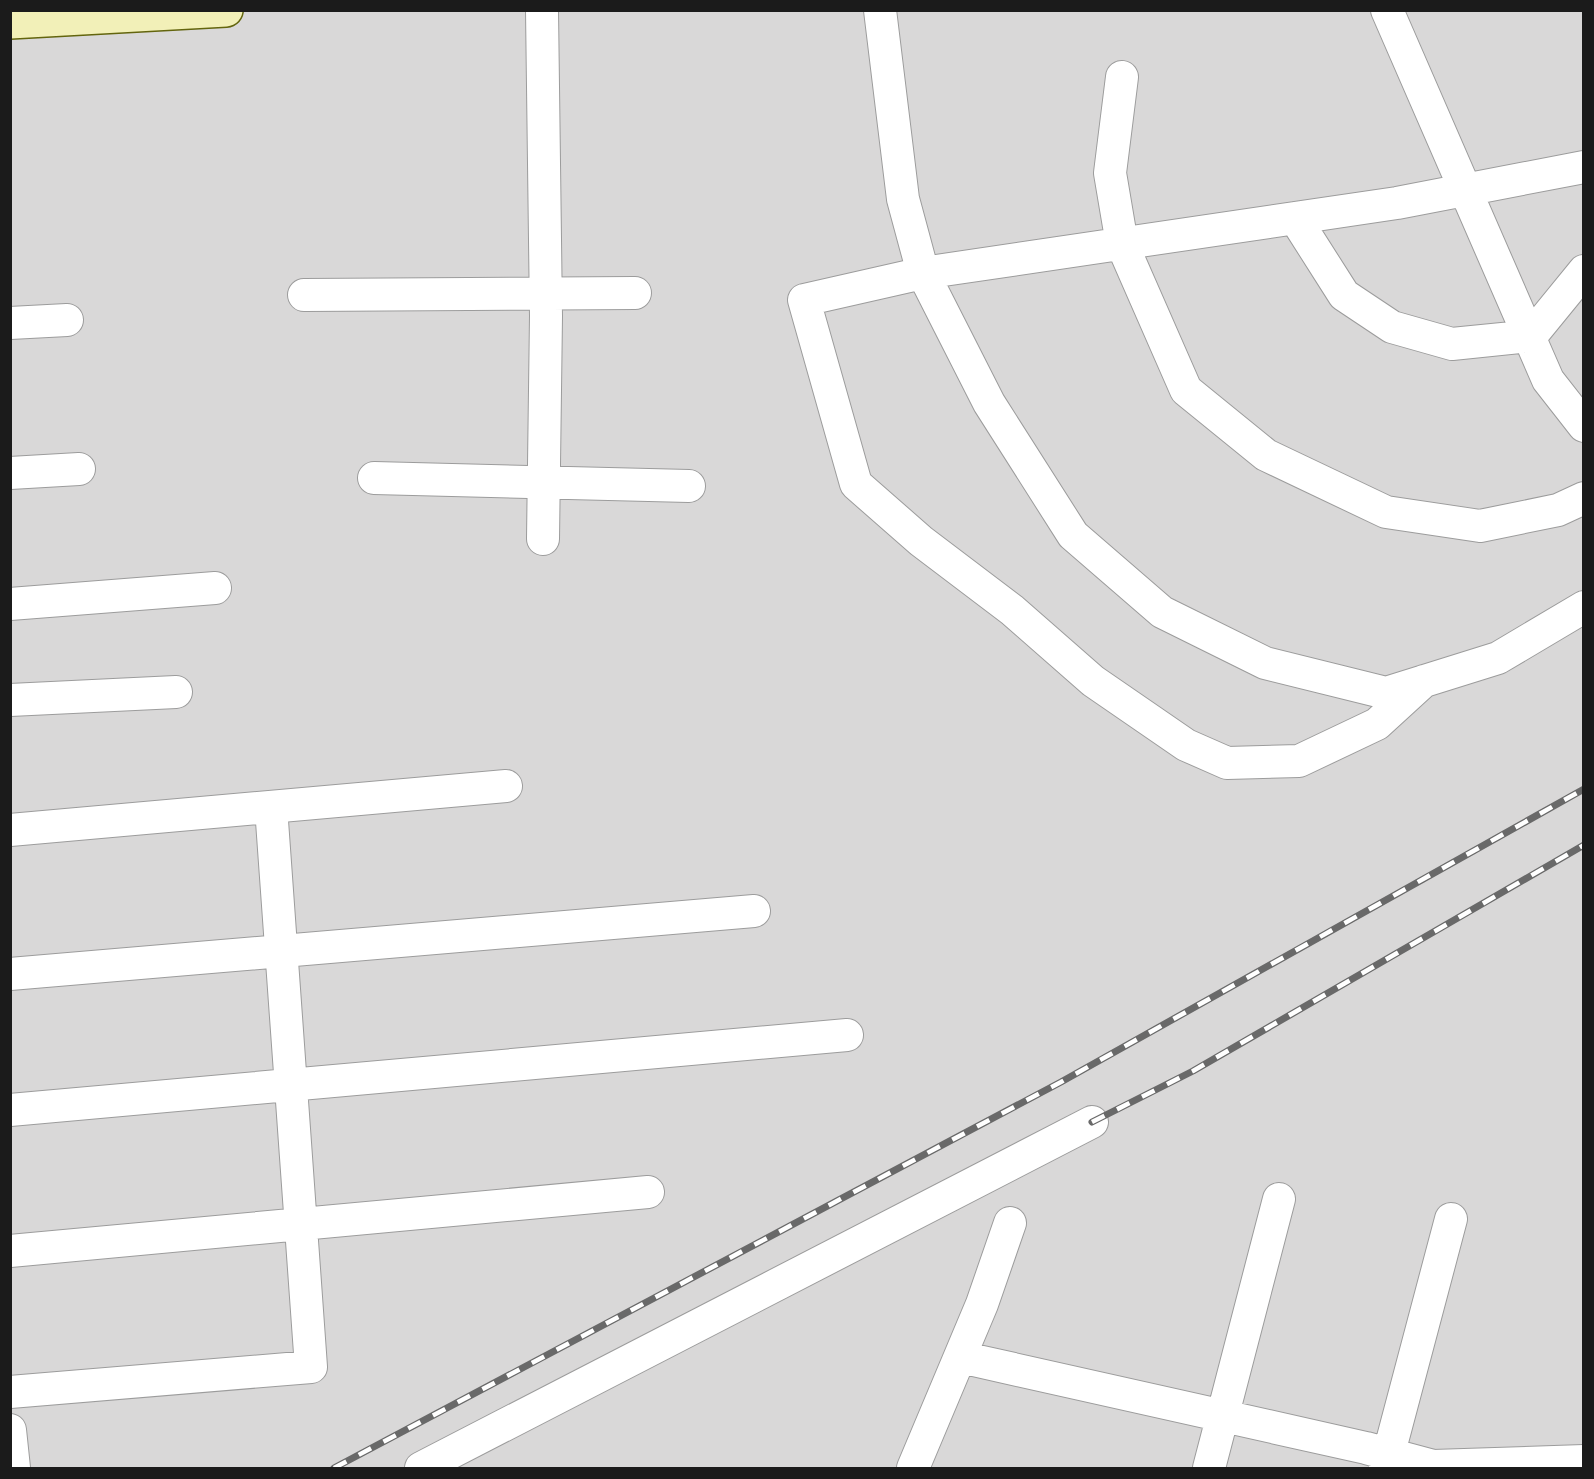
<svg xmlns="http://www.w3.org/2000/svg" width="1594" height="1479" font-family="Overpass,sans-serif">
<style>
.residential{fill:#d9d8d8}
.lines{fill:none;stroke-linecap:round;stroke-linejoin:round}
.street-casing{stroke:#9c9c9c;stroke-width:34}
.secondary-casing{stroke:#63650e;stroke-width:36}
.street{stroke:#fff;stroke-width:32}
.secondary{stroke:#f2f0b8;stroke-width:33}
.rail-casing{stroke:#696969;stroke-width:7}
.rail{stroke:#fff;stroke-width:4.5;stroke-dasharray:14;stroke-linecap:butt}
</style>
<rect width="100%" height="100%" fill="#ebe7e1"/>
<path class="residential" d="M11 11H1583V1468H11Z"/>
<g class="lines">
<g class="street-casing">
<path id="street" d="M542 10 546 316 543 539
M880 10 903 199 923 273 1397 203 1584 167
M1387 10 1548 380 1584 426
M1122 77 1110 173 1122 244 1186 390 1266 455 1386 512 1480 526 1558 510 1584 498
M1295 218 1344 295 1392 327 1452 344 1531 336 1584 271
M304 295 635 293
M10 323 67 320
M10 473 79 469
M374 478 689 486
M10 604 215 588
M1424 681 1377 724 1299 761 1227 763 1186 745 1093 681 1012 610 921 541 856 484 804 300 923 273 989 403 1073 535 1162 612 1265 663 1386 693 1498 658 1584 607
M10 700 176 692
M10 830 506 786
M10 974 754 911
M10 1110 847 1035
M10 1251 648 1192
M960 1357 1366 1448 1433 1466 1584 1461
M10 1392 311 1367 271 807
M10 1430 14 1468
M421 1468 1092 1122
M913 1468 982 1304 1010 1223
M1209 1468 1279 1199
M1385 1468 1451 1219"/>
</g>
<g class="secondary-casing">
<path id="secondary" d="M10 22 226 10"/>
</g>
<use href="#street" class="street"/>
<use href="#secondary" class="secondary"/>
<g class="rail-casing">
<path id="rail" d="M1092 1122 1193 1071 1584 845
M334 1468 1061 1082 1584 789"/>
</g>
<use href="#rail" class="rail"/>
</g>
<rect width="1594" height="1479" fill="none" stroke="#1b1b1b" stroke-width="24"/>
</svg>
